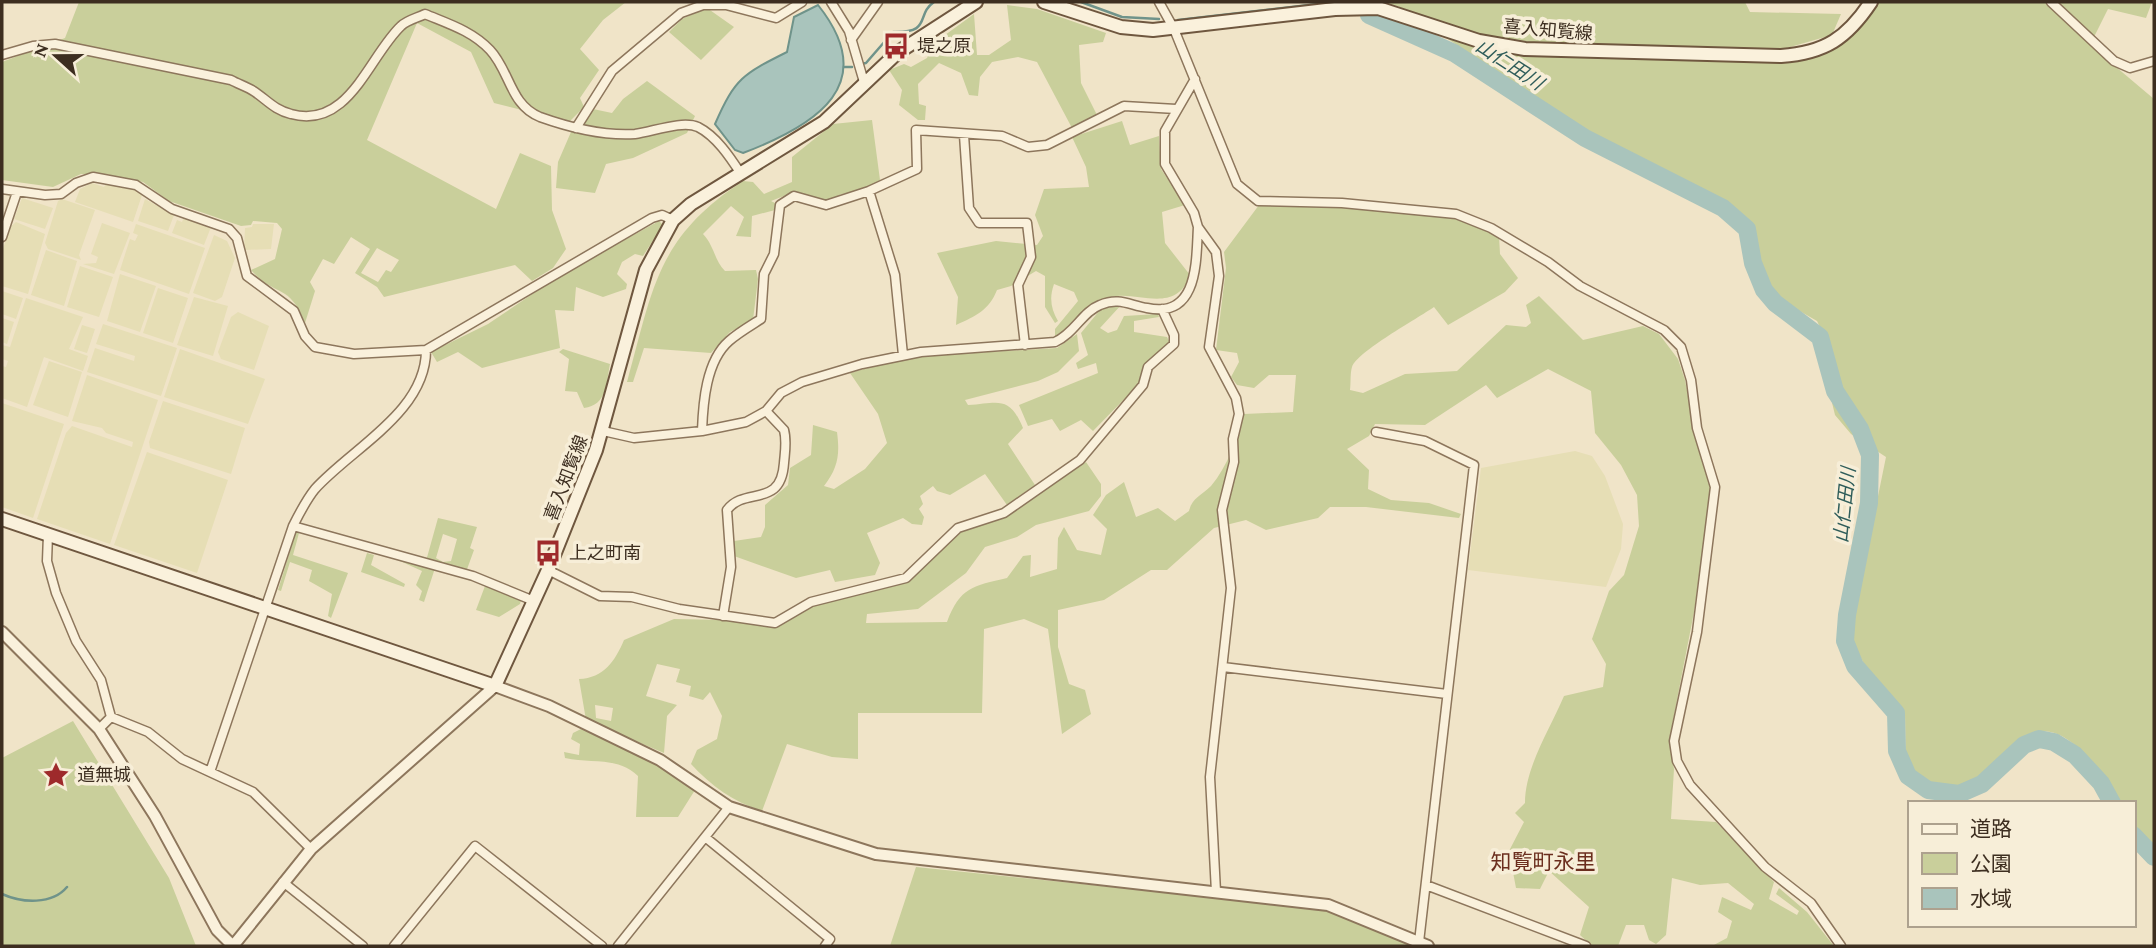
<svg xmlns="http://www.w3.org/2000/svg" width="2156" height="948" font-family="'Crimson Pro','Noto Sans JP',serif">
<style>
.farmland{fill:#e6deb5}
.green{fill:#c9cf9b;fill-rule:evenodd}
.water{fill:#a9c4bc;stroke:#6f938a;stroke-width:2}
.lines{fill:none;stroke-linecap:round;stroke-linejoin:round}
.stream{stroke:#6f938a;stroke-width:2.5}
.river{stroke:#a9c4bc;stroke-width:18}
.minor-casing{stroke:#8d765c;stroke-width:11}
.tertiary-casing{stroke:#8d765c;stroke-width:14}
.secondary-casing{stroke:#6f573f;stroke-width:16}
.minor{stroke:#faf1dc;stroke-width:8}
.tertiary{stroke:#faf1dc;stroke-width:10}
.secondary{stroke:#faf1dc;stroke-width:12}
.labels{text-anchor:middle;stroke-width:7;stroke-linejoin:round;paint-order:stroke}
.street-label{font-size:18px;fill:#3d2e20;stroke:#f7eed8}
.poi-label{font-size:18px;fill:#3d2e20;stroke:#f7eed8;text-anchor:start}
.water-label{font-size:19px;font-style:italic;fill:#2f5d5a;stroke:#f7eed8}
.quarter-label{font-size:21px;fill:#6b2e1e;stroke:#f7eed8}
</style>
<rect width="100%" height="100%" fill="#f0e4c8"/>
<path class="farmland" d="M107 182 143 192 133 222 75 202 80 189 92 183 104 187Z
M22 198 53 208 45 229 14 219Z
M62 199 95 210 79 255 81 260 48 249 45 243 58 201Z
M145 199 174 215 168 231 138 221Z
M184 217 211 227 204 245 172 233 177 220 182 222Z
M16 222 45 234 28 294 2 286V252L10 227Z
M102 223 130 233 114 274 83 264 96 263 98 257 91 254Z
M136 224 205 248 189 294 120 270 130 239 135 241 138 235 133 233Z
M253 224H274L271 249 244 250 245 228 252 227Z
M214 235 227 241 235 258 222 297 215 301 193 293Z
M46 250 77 261 64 306 31 295Z
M80 266 113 277 99 317 67 307Z
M120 274 156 286 140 332 107 321Z
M158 288 188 298 173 343 143 333Z
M2 291 23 298 16 319 2 314Z
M194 297 228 306 213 356 177 345Z
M26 298 83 317 69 349 88 356 83 371 44 357 27 407 2 398V366L6 367 8 361 2 359V345L10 347Z
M238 312 269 326 254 370 221 359 218 352 231 317Z
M2 318 14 322 7 344 2 342Z
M103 324 177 348 161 396 87 372 95 348 134 361 135 356 96 344Z
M82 325 95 329 87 353 74 349Z
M180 349 265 379 248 424 164 397Z
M49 361 82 372 68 417 33 405Z
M87 375 158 400 110 544 37 519 66 433 72 426 132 447 133 442 106 433 102 428 72 421Z
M163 401 245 428 231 474 150 448 149 442Z
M2 403 64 424 33 518 2 507Z
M1575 451 1592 456 1605 476 1623 524 1621 549 1606 587 1468 570 1481 468Z
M147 452 228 480 197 573 114 545Z"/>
<path class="green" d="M79 2H626L603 20 580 49 599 70 580 98 584 107 569 122 494 103 471 52 417 23 367 140 496 209 520 153 551 166 552 210 566 249 553 268 532 281 515 265 384 297 377 287 355 273 370 249 351 237 334 264 323 259 310 282 315 291 305 323C289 282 275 298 251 270L275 259 282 229 277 223 253 221 251 225 241 226 169 201 143 182 106 174H81L53 187 2 180V62L65 38ZM377 248 399 260 391 272 386 270 378 282 361 273Z
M1362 2H1745L1750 12 1841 14 1832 35 1776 51V59C1832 57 1845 51 1875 2H2152L2146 18 2108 9 2090 45 2154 99V848L2133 824V803H2120C2107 779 2068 720 2034 733 2018 739 2000 758 1987 769 1976 779 1962 791 1945 789 1932 788 1918 778 1906 772L1905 713C1879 688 1862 667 1850 633L1886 457 1851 434 1835 415 1821 357 1822 331 1817 321 1770 294 1759 272 1751 226 1725 203 1593 135 1398 6Z
M1007 5 1037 9 1106 33 1103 42 1079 45 1081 83 1097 115 1072 128 1037 62 1018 57 992 62 980 77 978 96 969 95 961 73 939 63 918 84 919 104 926 106 925 120H918L899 105 902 90 889 70 904 64 911 67 927 58 934 43 974 14 977 55H989L1011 40Z
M707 8 734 27 701 60 669 32 682 19Z
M647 81 695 116 687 133 633 158 606 164 595 193 556 188 558 162 571 132 579 131 593 109 612 113 623 99Z
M872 120 880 180 860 192 841 194 828 202 794 192 771 201 777 204 775 210 752 216 751 237 736 236 744 217 731 206 703 234C715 247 714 260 725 271L756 270 758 279 753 320 730 332 711 353 644 348 633 382H627C653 289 656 238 743 181L753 182 764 194 792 182V157L833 124Z
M1122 121 1130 145 1159 136 1161 169 1185 205 1162 212 1165 243 1190 275C1177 313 1141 293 1117 296 1081 300 1083 323 1055 337V329L1078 301 1074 292 1054 284C1049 298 1051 309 1058 321L1055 323 1045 307V276L1036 271 1011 286 997 290C989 310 976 316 956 325L958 297 937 253 996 241 1037 245 1043 236 1035 215 1044 189 1089 187 1086 167 1072 137Z
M1259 205 1354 208 1459 219 1499 236 1500 254 1518 278 1505 292 1448 325 1434 307C1417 319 1358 351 1352 367 1350 373 1351 383 1350 390L1363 393 1405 374 1457 371 1506 325 1526 327 1531 323 1526 305 1539 296 1583 340 1643 326 1659 334 1678 359 1685 380 1695 434 1711 489 1694 612 1669 741 1674 769 1671 819 1716 822 1774 882 1769 899 1797 915 1799 911 1776 894 1779 888 1807 912 1834 946H1712L1727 938 1732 921 1718 912 1722 897 1751 910 1754 904 1728 883 1700 885 1672 878 1666 935 1656 944 1649 940 1644 925H1626L1618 946H1592L1580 935 1589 907 1549 871 1540 889 1516 888 1509 851 1524 822 1515 813 1525 803C1525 767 1550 729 1564 696L1603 687 1606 664 1592 639 1609 591 1624 575 1639 526 1637 495 1621 465 1595 433 1591 391 1548 369 1497 398 1486 385 1425 425 1375 424 1369 436 1347 449 1369 470 1368 489 1391 500 1429 503 1461 514 1459 518 1366 507H1330L1318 518 1266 530 1246 520 1214 528 1167 570H1151L1104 600 1058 610V647L1069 684 1085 690 1091 714 1062 734 1048 629 1024 619 984 629 982 713H858V759L832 757 787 744 762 811C734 802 711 786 691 764L697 750 717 739 722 716 710 692 703 700 689 696 691 686 676 682 680 669 657 664 646 696 677 705 667 716 664 753 586 720 579 679C604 678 615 661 624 640L674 619 725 620 775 627 813 606 911 579 960 531 1006 515 1086 462 1101 484V496L1089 511 1036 525 1017 537 985 547 966 573 918 609 867 614 866 623 947 622C960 587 973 586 1007 578L1023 556 1031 555 1030 577 1057 569 1058 538 1064 527 1077 550 1101 555 1107 529 1093 515 1106 495 1124 482 1136 517 1158 508 1175 521 1189 511C1192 498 1202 495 1211 486 1227 467 1238 438 1244 414L1293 412 1296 375H1269L1254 388 1237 385 1231 377 1239 362 1237 353 1216 350 1226 268 1224 252ZM595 705 613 708 611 721 596 718Z
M659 221 663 225 643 256 635 254 622 262 617 274 627 284 626 289 603 297 576 287 574 311 555 310 560 348 482 368 458 352 437 362 431 352 488 324 559 276Z
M1122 304 1100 328 1108 333 1117 330 1124 316 1158 314 1159 317 1134 321V332L1167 337 1170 343 1145 364 1139 384 1093 431 1081 420 1060 431 1052 419 1028 426 1019 405 1098 373 1096 363 1078 369 1076 363 1088 355 1081 333 1100 310Z
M1077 334 1079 351 1058 372 1038 381 965 400 968 405C999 403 1009 395 1023 428L1008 444 1035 485 1007 505 985 474 950 495 937 491 933 486 920 496 923 504 919 509 924 517 922 525 912 524 903 518 867 533 880 563 875 575 835 582 830 570 796 578 734 556V541L761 537 765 527V505L788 485 790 468 811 455 813 425 837 432C840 455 838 468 824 486L834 489 865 469 887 443 878 414 850 373 907 357 1057 348Z
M563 349 610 364C606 384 607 405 584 408L577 392 565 391 569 359 559 352Z
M438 518 477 527 470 548 474 550 466 572 436 565 424 602 419 600 422 591 416 585 422 571 400 561H426ZM443 534 457 539 451 561 443 562 436 558Z
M296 532 299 533 293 555 348 573 331 618 328 616 332 594 309 581 312 570 290 562 281 591 278 590Z
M367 553 374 555 371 565 405 584 404 587 361 572Z
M485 586 521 600 520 604 499 617 476 610Z
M73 721 169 878 196 946H2V758Z
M581 729 660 765 695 790 678 817H636L638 776C617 756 591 764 565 758L564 752 579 755 580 744 571 739 573 733Z
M916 867 1307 907 1339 914 1412 946H890Z"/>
<path class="water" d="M818 5C881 84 817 125 743 153L735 150 715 124C735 78 743 74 787 52L794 17Z"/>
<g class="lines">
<path class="stream" d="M1081 2 1122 17 1159 19
M1178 20 1335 2
M861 64 866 63 893 32C933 33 915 15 934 2
M844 67H852
M2 894C22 903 52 905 67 887"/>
<path class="river" d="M1369 15 1454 53 1585 138 1723 208 1747 229 1753 263 1764 290 1775 303 1820 337 1835 391 1860 429 1870 455 1869 503 1847 615 1845 641 1855 666 1896 713 1897 751 1908 776 1928 790 1959 794 1982 784 2024 745 2039 739 2054 742 2075 755 2101 783 2112 803
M2133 835 2154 857"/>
<g class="minor-casing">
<path id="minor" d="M831 2 849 31 864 82
M1159 2 1174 29 1237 184 1258 201 1342 203 1456 214 1491 228 1548 262 1580 286 1664 330 1681 347 1691 380 1697 428 1715 487 1697 632 1674 741 1677 761 1690 785 1765 867 1811 903 1841 946
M2051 2 2114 61 2130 68 2154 61
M851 40 878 2
M2 55 33 46 55 44 231 80C238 84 248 87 255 92 268 101 275 110 291 114 349 130 369 56 401 26 407 20 417 18 425 14 449 24 472 31 490 50 510 71 510 105 540 117 568 127 604 136 635 134 652 132 682 120 698 127 716 136 730 157 741 174
M1195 79 1165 131V164L1194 213 1198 227 1216 252 1219 276 1209 347 1236 398 1239 414 1233 439 1234 462 1222 510 1231 588 1210 777 1216 892
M576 128 612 71 681 13 703 5H726L776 18 802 2
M964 135 969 208 979 223H1027L1031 257 1018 285 1025 345
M2 189 45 195 61 194 76 183 93 177 136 185 172 209 229 229 237 238 247 276 294 311 305 336 315 347 354 354 426 350 652 218 662 215 673 220
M869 191 895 275 903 355
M2 237 17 192
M603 431 634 438 702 431 746 422 766 411 781 393 802 382 862 364 921 352 1055 342C1075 333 1082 312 1100 305 1119 297 1129 305 1147 308 1199 319 1196 260 1198 227
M702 431C703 403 706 361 729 341 738 333 750 326 761 319L764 274 774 254 780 205 794 196 826 205 869 191 917 169 916 130 1002 136 1028 147 1047 145 1124 106 1176 109
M1376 432 1425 441 1474 465 1419 942
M293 526 473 576 534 601
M48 535 47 561 56 593 76 641 101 680 111 717
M548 570 600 596 632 597 679 609 775 623 811 602 906 578 958 528 1004 513 1080 460 1143 385 1148 367 1174 344V335L1162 309
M723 616 731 567 727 510C745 486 781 509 784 463 785 451 787 441 784 430L766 411
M1223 667 1447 694
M99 729 111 717 148 732 182 759 253 792 311 849
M210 772 293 526C299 514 306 500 315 489 352 448 426 412 426 350
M705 837 830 939 825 946
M283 882 363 946
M1426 885 1586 946
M394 946 475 846 602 946
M618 946 729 807"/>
</g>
<g class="tertiary-casing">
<path id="tertiary" d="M2 632 99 729 155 816 217 930 233 946
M233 946 311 849 495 686 549 706 660 760 729 807 876 854 1328 905 1428 946"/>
</g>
<g class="secondary-casing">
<path id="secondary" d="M1044 2 1121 27 1153 30 1335 9 1378 8 1479 41 1525 49 1781 56C1825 53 1847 38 1871 2
M2 519 495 686 548 570 596 450 646 270 673 220 691 204 824 122 897 53 976 2"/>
</g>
<use href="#minor" class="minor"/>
<use href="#tertiary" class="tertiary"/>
<use href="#secondary" class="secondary"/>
</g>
<defs>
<g id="bus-bare" transform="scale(2.1)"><path d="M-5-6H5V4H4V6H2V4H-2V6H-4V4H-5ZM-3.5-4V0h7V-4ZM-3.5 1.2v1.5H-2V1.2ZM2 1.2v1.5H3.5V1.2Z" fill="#9e2a2b" stroke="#f7eed8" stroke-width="2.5" paint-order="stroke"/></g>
<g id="sight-bare" transform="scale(2.1)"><path d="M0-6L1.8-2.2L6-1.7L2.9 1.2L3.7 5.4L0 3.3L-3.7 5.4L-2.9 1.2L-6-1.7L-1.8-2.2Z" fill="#9e2a2b" stroke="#f7eed8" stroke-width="2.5" paint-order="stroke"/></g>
</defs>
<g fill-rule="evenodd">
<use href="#bus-bare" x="896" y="46"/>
<use href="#bus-bare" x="548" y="553"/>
<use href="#sight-bare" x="56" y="775"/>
</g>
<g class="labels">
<g class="street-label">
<text transform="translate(1548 30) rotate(5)" y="6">喜入知覧線</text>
<text transform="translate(566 478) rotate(-69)" y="6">喜入知覧線</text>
</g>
<g class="poi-label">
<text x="917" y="52">堤之原</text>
<text x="569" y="559">上之町南</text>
<text x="77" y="781">道無城</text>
</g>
<g class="water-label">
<text transform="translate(1510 64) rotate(33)" y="7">山仁田川</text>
<text transform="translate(1844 505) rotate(-84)" y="7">山仁田川</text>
</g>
<g class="quarter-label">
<text x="1543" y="869">知覧町永里</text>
</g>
</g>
<rect width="2156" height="948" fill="none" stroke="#3d2e20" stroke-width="7"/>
<rect x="1908" y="801" width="228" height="126" fill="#f7eed8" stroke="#ada18e" stroke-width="2"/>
<rect x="1922" y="824" width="35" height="10" fill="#faf1dc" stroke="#ada18e" stroke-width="2"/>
<text x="1970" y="836" font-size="21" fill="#3d2e20">道路</text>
<rect x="1922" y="853" width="35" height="21" fill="#c9cf9b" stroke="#ada18e" stroke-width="2"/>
<text x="1970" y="871" font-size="21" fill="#3d2e20">公園</text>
<rect x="1922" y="888" width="35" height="21" fill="#a9c4bc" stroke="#ada18e" stroke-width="2"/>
<text x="1970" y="906" font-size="21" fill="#3d2e20">水域</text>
<g transform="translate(56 56) rotate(291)" stroke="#f7eed8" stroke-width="5" paint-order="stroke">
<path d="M0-5L12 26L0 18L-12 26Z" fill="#3d2e20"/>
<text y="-10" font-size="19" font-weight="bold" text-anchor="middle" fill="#3d2e20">N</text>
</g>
</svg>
